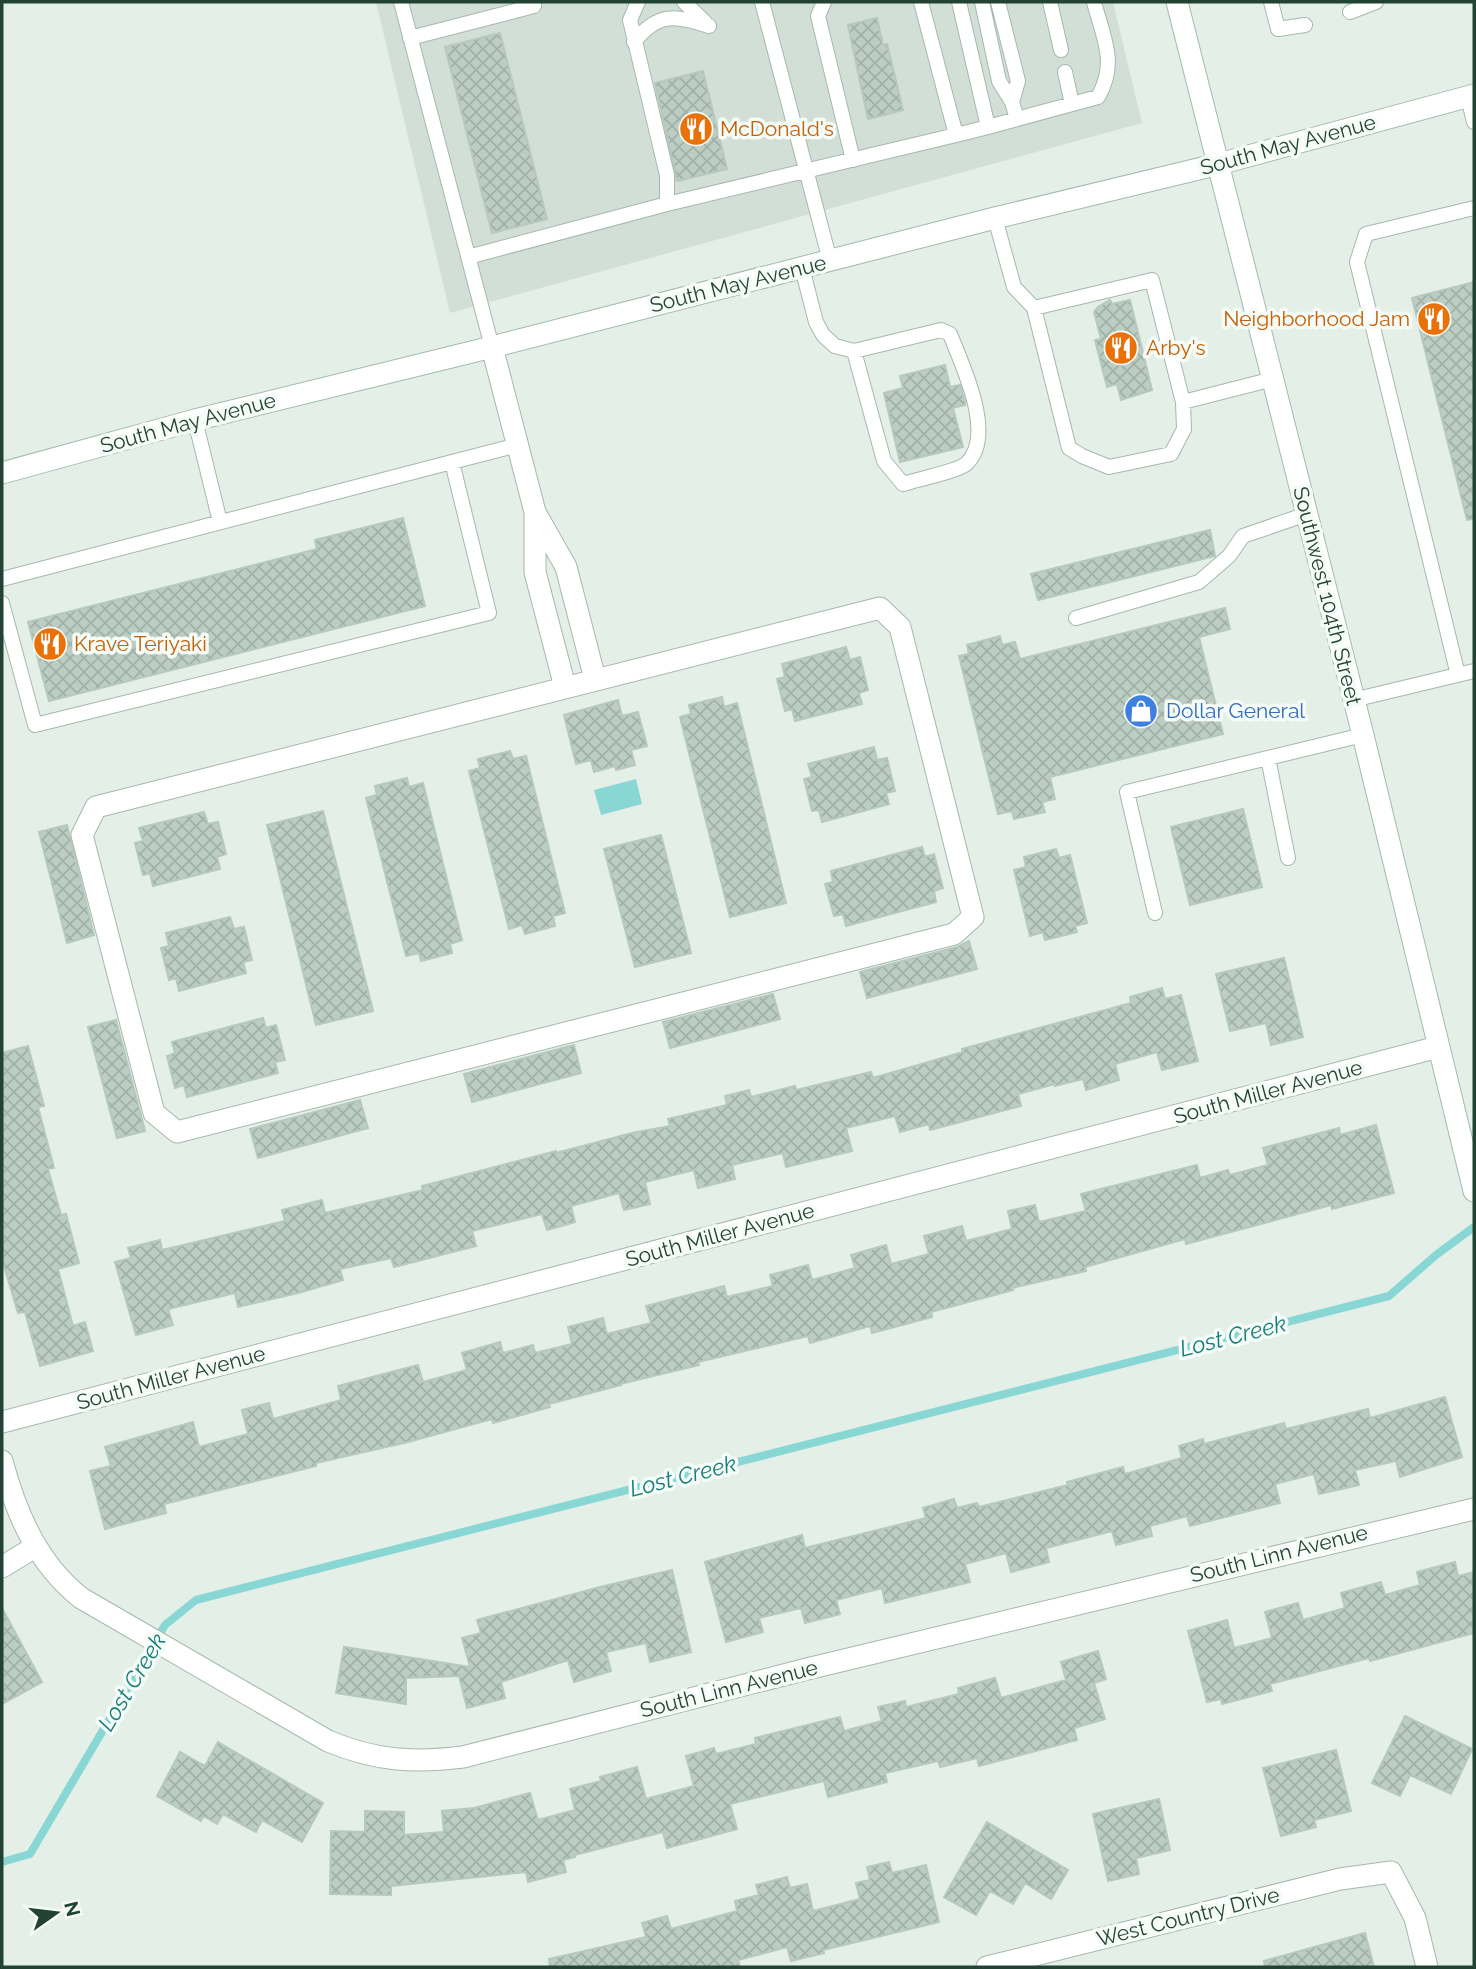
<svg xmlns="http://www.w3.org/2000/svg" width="1476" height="1969" font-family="Raleway,sans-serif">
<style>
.built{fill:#d2dfd7}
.water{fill:#89d7d5}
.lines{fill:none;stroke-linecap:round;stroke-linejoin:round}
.stream{stroke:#89d7d5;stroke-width:8}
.building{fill:url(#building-cross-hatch);stroke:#b6c9be;stroke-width:2}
.service-casing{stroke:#a6b8ae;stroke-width:16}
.minor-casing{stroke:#a6b8ae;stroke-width:23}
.secondary-casing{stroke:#a2bbae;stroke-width:23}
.service{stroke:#fff;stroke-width:14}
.minor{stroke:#fff;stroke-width:21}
.secondary{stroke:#fff;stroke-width:21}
.labels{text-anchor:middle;stroke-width:7;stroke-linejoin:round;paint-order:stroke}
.food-label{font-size:21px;fill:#c56008;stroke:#f5fbf7;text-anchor:start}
.street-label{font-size:21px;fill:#224234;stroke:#f5fbf7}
.shop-label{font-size:21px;fill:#366cbe;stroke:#f5fbf7;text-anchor:start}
.water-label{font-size:23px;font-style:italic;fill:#177d7b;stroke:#f5fbf7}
</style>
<defs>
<pattern id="building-cross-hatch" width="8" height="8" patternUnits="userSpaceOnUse" patternTransform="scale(1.75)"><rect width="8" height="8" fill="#bccdc3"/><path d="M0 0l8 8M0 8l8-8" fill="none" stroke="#a1b1a8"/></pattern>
</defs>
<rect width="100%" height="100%" fill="#e4efe8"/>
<path class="built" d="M376 2H1113L1142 123 450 313Z"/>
<path class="water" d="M636 779 642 804 601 815 594 790Z"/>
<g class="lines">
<path class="stream" d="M2 1862 30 1854 165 1625 196 1600 1389 1296 1436 1255 1474 1227"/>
</g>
<path class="building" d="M877 18 883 45 887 44 903 110 868 119 848 25Z
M500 33 547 219 492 233 445 47Z
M703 71 727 169 677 181 655 83Z
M1474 282V519L1467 520 1412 298Z
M1110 300 1112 304 1130 300 1152 390 1121 400 1117 384 1107 387 1095 340 1101 339 1094 312 1098 307Z
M945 365 950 387 960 385 965 402V405L953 408 963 447 900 462 884 393 903 388 900 376Z
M403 518 425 606 49 701 28 622 317 549 315 540Z
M1210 530 1215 556 1038 600 1031 574Z
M1225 608 1230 629 1199 637 1223 734 1050 777 1055 799 1042 802 1045 812 1014 819 1012 811 998 814 959 656 969 654 967 645 1000 636 1002 645 1015 642 1020 659Z
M846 647 850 660 860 657 868 690 859 693 862 704 795 721 792 709 785 711 777 679 785 677 782 664Z
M722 697 724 707 737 703 786 903 730 917 680 717 691 714 689 705Z
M618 700 622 716 638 712 647 746 631 750 635 765 616 770 615 766 594 772 591 760 576 764 564 715Z
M874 747 877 760 887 758 895 791 886 793 889 804 822 822 819 810 812 811 804 779 812 777 808 764Z
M510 751 513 759 526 756 565 913 553 916 555 926 525 934 522 925 509 929 469 771 480 768 478 759Z
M407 778 409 787 423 783 462 940 450 944 452 953 421 961 419 953 406 956 366 798 377 795 375 786Z
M1243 809 1262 887 1190 905 1171 827Z
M323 811 373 1011 316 1025 267 825Z
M204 812 208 824 218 822 226 854 217 857 220 869 153 886 150 873 143 875 135 843 143 841 139 828Z
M67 825 94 935 67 943 39 832Z
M661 835 691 953 635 967 604 849Z
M922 847 925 857 934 854 943 888 934 891 936 902 846 926 843 914 834 916 825 884 833 882 831 871Z
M1056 849 1059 858 1070 855 1087 923 1075 926 1077 932 1045 940 1043 932 1030 936 1014 870 1026 867 1024 857Z
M230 917 234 929 244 927 252 960 243 962 246 973 179 991 176 978 169 980 161 948 169 946 166 933Z
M969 941 977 969 867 998 860 972 957 947Z
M1284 958 1303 1037 1271 1045 1266 1023 1230 1031 1216 974Z
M1162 988 1165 999 1181 995 1198 1061 1162 1070 1157 1052 1115 1064 1119 1080 1086 1090 1083 1079 1055 1086V1084L1018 1094 1021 1106 930 1130 929 1124 900 1132 895 1116 846 1128 852 1151 786 1167 783 1153 732 1165 735 1179 698 1188 694 1170 645 1182 650 1204 624 1210 619 1193 571 1206 575 1222 547 1230 542 1214 472 1231 476 1246 394 1267 391 1258 340 1269 343 1280 298 1293 238 1307 235 1293 168 1309 173 1325 136 1335 115 1262 131 1258 128 1248 160 1240 162 1250 285 1221 282 1210 322 1200 325 1213 423 1190 422 1186 556 1151V1153L632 1133 670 1126 668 1119 727 1105 725 1096 749 1090 751 1097 795 1086 796 1090 871 1072 873 1078 963 1052 962 1049 1131 1003 1130 997Z
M773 994 780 1019 670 1048 663 1022Z
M263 1018 266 1028 276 1025 285 1060 275 1062 278 1073 187 1097 184 1085 175 1088 167 1056 175 1053 172 1042Z
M116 1020 145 1131 117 1138 88 1027Z
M574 1045 581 1073 472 1102 464 1074Z
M28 1046 44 1106 38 1107 54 1168 48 1169 61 1215 66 1214 79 1263 58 1269 73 1326 85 1322 93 1351 40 1366 25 1312 18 1313 2 1259V1053Z
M360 1100 368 1128 258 1158 250 1129Z
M1376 1125 1394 1193 1332 1209 1331 1205 1186 1244 1185 1239 1085 1267 1086 1271 1012 1288 1013 1290 931 1312 932 1317 872 1333 870 1326 810 1343 808 1336 698 1362 699 1365 620 1384 621 1385 549 1404 550 1407 493 1423 492 1419 408 1442 316 1463V1466L164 1504 166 1513 105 1529 90 1471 111 1466 105 1447 193 1422 199 1447 248 1434 242 1410 269 1403 273 1419 341 1400 338 1386 418 1365 423 1382 467 1370 462 1353 500 1342 503 1353 533 1345 535 1353 572 1344 568 1327 603 1318 607 1334 651 1323 646 1306 724 1286 727 1297 773 1286 770 1275 808 1265 812 1280 855 1268 851 1255 886 1245 891 1264 929 1254 924 1236 962 1226 966 1241 1012 1229 1008 1211 1035 1205 1039 1222 1086 1211 1081 1194 1197 1165 1200 1178 1228 1170 1230 1175 1268 1165 1263 1148 1339 1128 1340 1135Z
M1445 1397 1462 1457 1400 1477 1396 1461 1355 1470 1359 1485 1319 1494 1314 1474 1275 1484 1280 1503 1190 1526 1187 1516 1150 1526 1152 1536 1116 1545 1112 1531 1046 1548 1049 1562 1011 1572 1006 1553 965 1564 970 1582 885 1603 882 1588 836 1600 840 1614 805 1623 801 1608 759 1618 763 1632 726 1642 705 1562 802 1535 805 1548 926 1518 923 1508 954 1499 957 1508 977 1503 979 1507 1068 1485 1067 1482 1123 1467 1125 1474 1182 1458 1179 1446 1203 1439 1204 1444 1284 1423 1286 1429 1368 1409 1370 1418Z
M1455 1562 1458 1576 1474 1572V1633L1370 1661 1369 1658 1270 1684 1272 1691 1222 1704 1221 1699 1207 1702 1188 1631 1227 1620 1234 1648 1272 1638 1265 1612 1298 1603 1303 1620 1345 1608 1341 1593 1381 1582 1385 1595 1420 1585 1417 1572Z
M672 1570 691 1652 650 1662 646 1643 606 1652 611 1671 574 1682 568 1660 501 1682 505 1698 467 1708 459 1676 406 1678V1704L336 1693 344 1647 470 1667 462 1638 481 1633 477 1620 600 1587Z
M2 1608 42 1682 2 1704Z
M1098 1651 1106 1679 1094 1683 1105 1719 1074 1728 1077 1740 979 1766 977 1758 940 1767 938 1761 885 1773 887 1782 828 1797 824 1781 730 1804 737 1829 667 1848 663 1832 575 1855V1857L563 1860 566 1872 528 1882 526 1872 391 1886V1895L330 1894 331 1831 365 1832V1811L404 1812V1835L444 1832 442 1811 474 1808 530 1793 538 1820 575 1810 570 1789 601 1781 600 1777 637 1767 646 1799 694 1786 686 1756 714 1748 716 1754 756 1744 755 1738 840 1717 844 1731 882 1721 878 1707 905 1701 906 1707 959 1694 958 1688 995 1678 1001 1698 1066 1680 1061 1662Z
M1405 1716 1472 1749 1451 1794 1410 1775 1400 1796 1372 1783Z
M218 1742 323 1803 302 1842 262 1820 256 1832 223 1814 217 1824 203 1816 201 1821 157 1796 180 1752 205 1766Z
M1336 1750 1351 1811 1314 1820 1316 1827 1281 1836 1263 1768Z
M1159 1799 1170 1850 1136 1858 1139 1874 1108 1881 1093 1814Z
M987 1822 1068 1870 1051 1899 1025 1883 1013 1904 990 1891 976 1915 944 1897Z
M889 1862 892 1873 926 1865 939 1922 823 1950 824 1953 791 1961 787 1947 738 1960 740 1967H550L549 1959 646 1937 642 1923 667 1916 671 1929 737 1911 735 1901 759 1895 756 1885 787 1877 790 1888 807 1884 813 1911 860 1899 856 1883 870 1880 867 1867Z
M1365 1933 1374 1967H1265L1264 1961Z"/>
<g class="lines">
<g class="service-casing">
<path id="service" d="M401 2 492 347
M638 2 630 20 667 175V204L956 135 921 2
M684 2 705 22
M762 2 830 261
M824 2 818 16 853 160
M982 2 999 81 1012 102 1017 119
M998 2 1018 81 1012 102
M1050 2 1061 50
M1271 2 1278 29 1305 25
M1350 12 1376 2
M410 38 534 6
M634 42C658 12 675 15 709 26
M1065 72 1072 104
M1468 97 1474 122
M988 127 1098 97C1118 63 1103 37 1094 2
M956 135 988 127 959 2
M995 218 1014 287 1034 308 1069 448 1082 456 1109 467 1171 454 1184 429 1183 402 1152 280 1034 308
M468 257 667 204
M802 268 816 322 823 335 835 346 854 351 941 330 950 334C962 365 997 436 966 464 958 471 915 480 903 484L884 461 854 351
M1183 402 1273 379
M195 420 220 522
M452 462 518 445
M2 579 452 462 489 613 35 725 2 603
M1076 618 1199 582 1229 556 1243 536 1307 514
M1458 675 1357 262 1366 234 1474 208
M1353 700 1474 671
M1268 758 1288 858
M1155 913 1127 792 1363 735"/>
</g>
<g class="minor-casing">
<path id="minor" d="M492 347 535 512V572L565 687
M536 514 566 567 595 679
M880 608 900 627 973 917 954 934 177 1132 154 1113 82 835 96 807Z
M2 1422 1438 1047
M2 1461C16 1513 37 1563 81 1598L328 1741C376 1761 413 1763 463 1757L807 1669 1474 1509
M2 1567 35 1547
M987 1967 1340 1879 1391 1872 1415 1918 1427 1967"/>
</g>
<g class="secondary-casing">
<path id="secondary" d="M1177 2 1363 735 1474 1191
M2 473 195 420 492 347 995 218 1219 164 1474 95"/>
</g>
<use href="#service" class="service"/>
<use href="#minor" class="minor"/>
<use href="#secondary" class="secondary"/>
</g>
<defs>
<g id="restaurant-disc" transform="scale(1.75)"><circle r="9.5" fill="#e8710a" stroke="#f5fbf7"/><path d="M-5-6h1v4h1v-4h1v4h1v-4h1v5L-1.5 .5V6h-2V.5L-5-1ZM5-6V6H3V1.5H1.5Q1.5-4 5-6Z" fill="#fff"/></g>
<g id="shop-disc" transform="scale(1.75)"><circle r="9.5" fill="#3f7fe0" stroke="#f5fbf7"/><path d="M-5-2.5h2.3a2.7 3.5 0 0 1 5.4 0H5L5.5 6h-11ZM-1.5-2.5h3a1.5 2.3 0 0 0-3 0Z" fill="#fff"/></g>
</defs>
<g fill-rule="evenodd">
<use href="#restaurant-disc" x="696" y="129"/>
<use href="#restaurant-disc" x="1434" y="319"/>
<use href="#restaurant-disc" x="1121" y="348"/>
<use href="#restaurant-disc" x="50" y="644"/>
<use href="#shop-disc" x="1141" y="711"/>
</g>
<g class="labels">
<g class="food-label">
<text x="720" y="136">McDonald's</text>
<text x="1410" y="326" text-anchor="end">Neighborhood Jam</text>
<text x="1146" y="355">Arby's</text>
<text x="74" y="651">Krave Teriyaki</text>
</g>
<g class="street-label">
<text transform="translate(1288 145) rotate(-15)" y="7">South May Avenue</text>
<text transform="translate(738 284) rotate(-14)" y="7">South May Avenue</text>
<text transform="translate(188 423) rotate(-15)" y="7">South May Avenue</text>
<text transform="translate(1327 596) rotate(76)" y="7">Southwest 104th Street</text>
<text transform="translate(1268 1092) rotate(-15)" y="7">South Miller Avenue</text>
<text transform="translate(720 1235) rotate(-15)" y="7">South Miller Avenue</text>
<text transform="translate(171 1378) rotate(-15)" y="7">South Miller Avenue</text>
<text transform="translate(1279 1554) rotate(-14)" y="7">South Linn Avenue</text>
<text transform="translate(729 1689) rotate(-14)" y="7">South Linn Avenue</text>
<text transform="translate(1188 1917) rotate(-14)" y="7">West Country Drive</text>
</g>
<g class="shop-label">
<text x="1166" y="718">Dollar General</text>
</g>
<g class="water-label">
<text transform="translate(1233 1336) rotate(-14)" y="8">Lost Creek</text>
<text transform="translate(683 1476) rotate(-14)" y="8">Lost Creek</text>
<text transform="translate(132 1682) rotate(-59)" y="8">Lost Creek</text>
</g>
</g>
<rect width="1476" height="1969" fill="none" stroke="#224234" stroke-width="7"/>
<g transform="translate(56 1913) rotate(76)" stroke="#f5fbf7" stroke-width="5" paint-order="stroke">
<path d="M0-5L12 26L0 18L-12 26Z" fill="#224234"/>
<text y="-10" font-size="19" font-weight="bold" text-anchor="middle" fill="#224234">N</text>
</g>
</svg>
